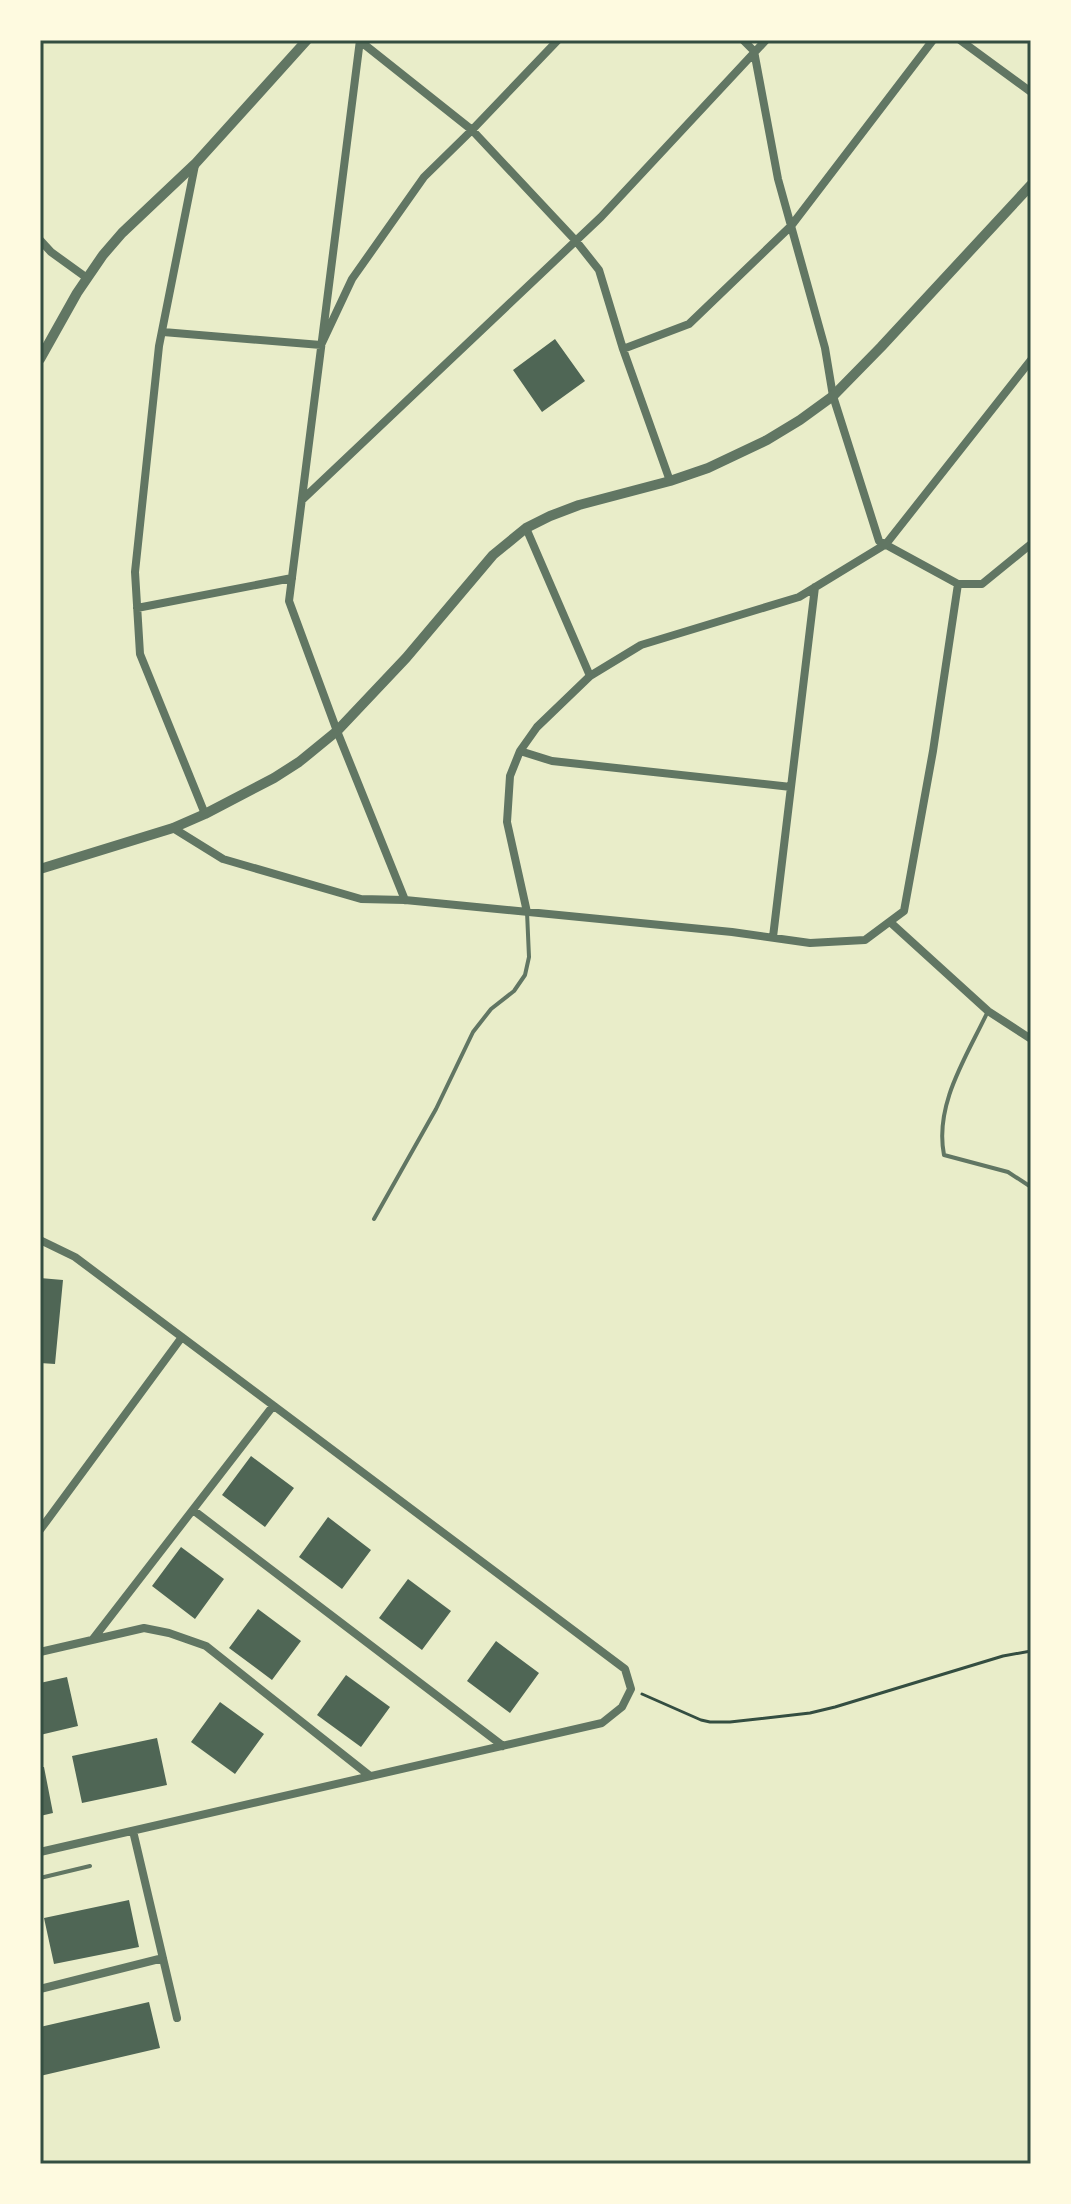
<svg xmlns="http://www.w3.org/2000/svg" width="1071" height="2204" font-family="Georgia,serif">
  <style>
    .building { fill: #4f6655 }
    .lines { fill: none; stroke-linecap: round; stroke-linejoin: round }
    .path { stroke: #344e41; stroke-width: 3 }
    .service { stroke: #617663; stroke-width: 4 }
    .minor { stroke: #617663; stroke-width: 8 }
    .tertiary { stroke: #617663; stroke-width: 10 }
    .neatline { fill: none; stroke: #344e41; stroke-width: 3 }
  </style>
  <rect width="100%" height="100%" fill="#e9edc9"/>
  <path class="building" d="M555 339 585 381 542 412 513 370Z
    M40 1278 63 1280 55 1364 40 1363Z
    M251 1456 294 1488 265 1527 222 1495Z
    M328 1517 371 1550 342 1589 299 1557Z
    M181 1547 224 1579 195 1619 152 1586Z
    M408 1579 451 1611 422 1650 379 1618Z
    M258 1609 301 1641 272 1680 229 1648Z
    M496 1641 539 1673 510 1713 467 1681Z
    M346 1675 390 1707 361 1747 317 1715Z
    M67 1677 78 1726 40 1735V1683Z
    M220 1702 264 1734 235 1774 191 1742Z
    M157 1738 167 1785 82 1803 72 1756Z
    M40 1767H44L53 1813 40 1816Z
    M129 1900 139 1947 54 1964 44 1918Z
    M149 2002 160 2048 40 2076V2027Z"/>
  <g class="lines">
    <path class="path" d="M642 1694 701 1720 710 1722H730L810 1713 835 1707 1003 1656 1031 1651"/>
    <path class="service" d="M988 1011C967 1056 934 1104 944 1155L1008 1172 1031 1187
      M374 1219 436 1109 473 1032 491 1009 514 991 525 975 529 957 527 912
      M40 1878 90 1866"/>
    <path class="minor" d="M360 40 289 601 337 731 405 900
      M743 40 754 51 778 179 825 348 833 396 879 541 958 584H982L1031 544
      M960 40 1031 92
      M360 41 472 130 576 241 599 270 623 349 670 481
      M195 165 159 346 135 572 140 654 205 814
      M40 240 51 252 87 278
      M163 332 321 345 352 279 424 177 472 130 558 40
      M623 349 689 324 791 226 933 40
      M302 500 601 217 766 40
      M526 528 590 676
      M137 608 292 578
      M520 751 552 761 791 787
      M173 828 223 859 361 899 405 900 732 932 810 943 865 940 904 911 933 751 958 584
      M527 912 507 822 510 776 520 751 537 727 590 676 641 645 799 597 886 544 1031 360
      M890 922 988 1011 1031 1039
      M773 937 815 587
      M40 1240 75 1257 625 1669 631 1689 622 1707 602 1723 40 1852
      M193 1510 503 1746
      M40 1530 182 1337
      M93 1639 273 1406
      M40 1652 144 1628 169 1633 206 1646 370 1776
      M133 1831 177 2018
      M40 1989 163 1958"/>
    <path class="tertiary" d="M40 359 77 293 103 255 122 233 195 164 307 40
      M40 869 173 828 205 814 274 778 299 762 337 731 406 658 493 555 526 528 550 516 579 505 670 481 708 468 767 440 800 420 833 396 881 347 1031 185"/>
  </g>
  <rect width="1071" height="2204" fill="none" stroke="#fefae0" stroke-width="84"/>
  <rect x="42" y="42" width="987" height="2120" class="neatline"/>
</svg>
